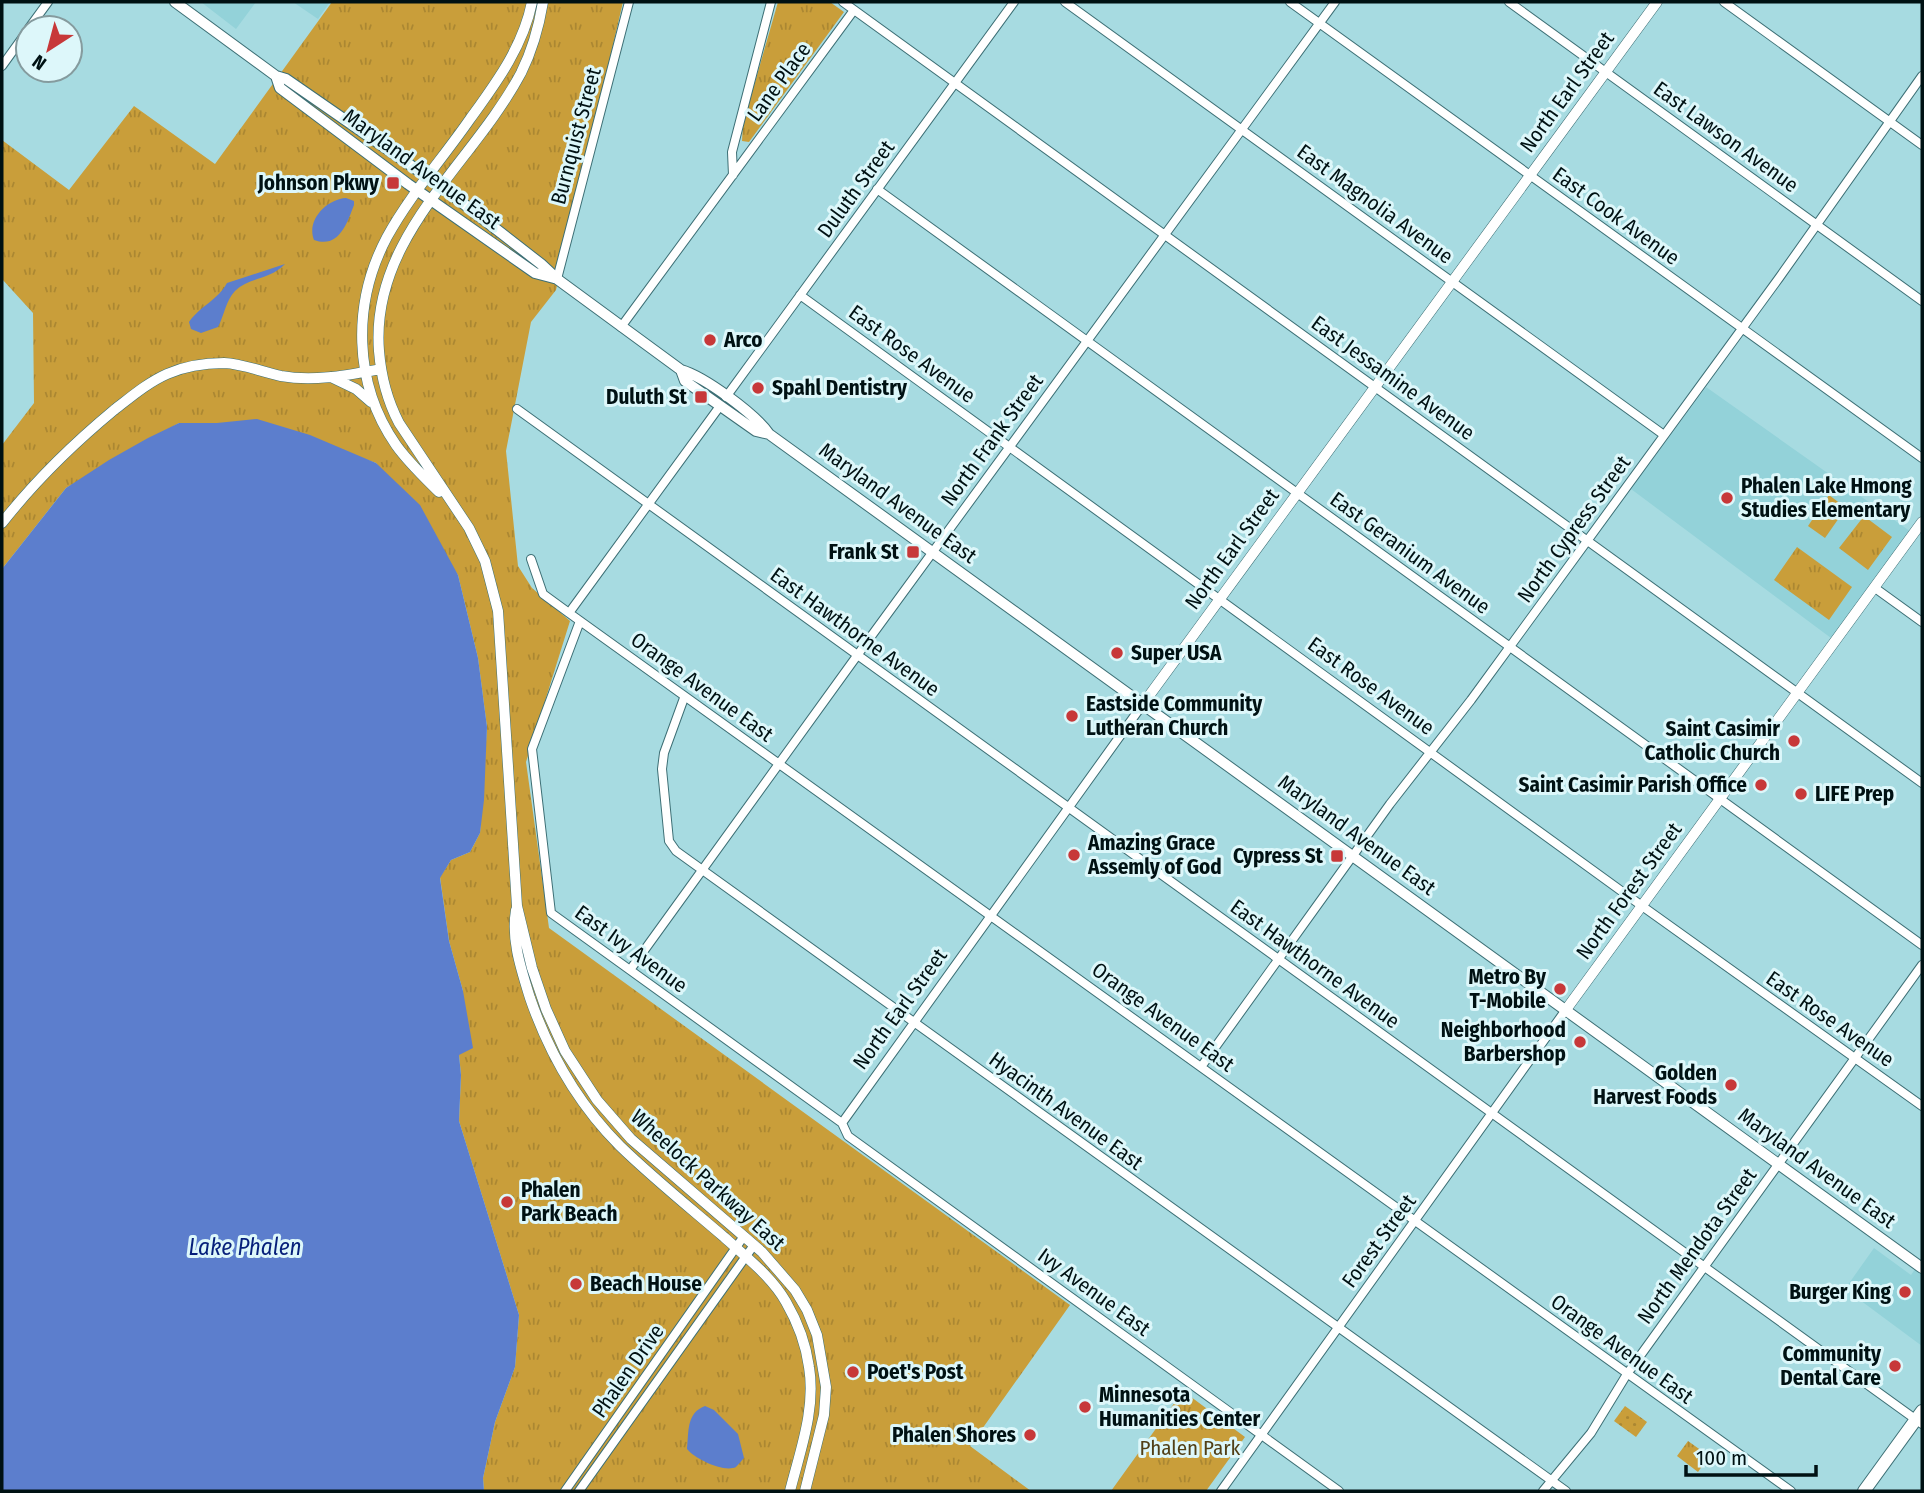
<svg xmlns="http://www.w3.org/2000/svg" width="1924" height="1493" font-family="'Fira Sans Condensed',sans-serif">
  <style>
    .built { fill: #93d2d9 }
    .grass { fill: #c99e3a }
    .park { fill: url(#park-tufts) }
    .garden { fill: url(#garden-dots) }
    .water { fill: #5c7ecd }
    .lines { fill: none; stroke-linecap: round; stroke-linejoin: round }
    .minor-casing { stroke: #3d6f75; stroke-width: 10 }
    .tertiary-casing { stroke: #3d6f75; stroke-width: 11 }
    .secondary-casing { stroke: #3d6f75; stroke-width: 12 }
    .primary-casing { stroke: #3d6f75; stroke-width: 14 }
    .minor { stroke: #fff; stroke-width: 8 }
    .tertiary { stroke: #fff; stroke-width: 10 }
    .secondary { stroke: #fff; stroke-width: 10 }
    .primary { stroke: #fff; stroke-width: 12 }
    .poi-dot { fill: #c73839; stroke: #ddf7fa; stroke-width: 2.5 }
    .labels { text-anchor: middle; stroke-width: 6; stroke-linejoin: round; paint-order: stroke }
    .street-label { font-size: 21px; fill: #001113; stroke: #ddf7fa }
    .poi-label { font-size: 21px; font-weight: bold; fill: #001113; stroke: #ddf7fa; text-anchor: end }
    .park-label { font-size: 21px; fill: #513f16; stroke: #ddf7fa }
    .water-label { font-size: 23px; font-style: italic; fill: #061f7a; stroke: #ddf7fa }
  </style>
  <defs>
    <pattern id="park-tufts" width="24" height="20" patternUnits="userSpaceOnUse" patternTransform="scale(1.75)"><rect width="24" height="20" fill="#c99e3a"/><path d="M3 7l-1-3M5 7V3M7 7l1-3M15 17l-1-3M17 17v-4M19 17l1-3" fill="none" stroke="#ab8732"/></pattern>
    <pattern id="garden-dots" width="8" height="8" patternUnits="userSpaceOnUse" patternTransform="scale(1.75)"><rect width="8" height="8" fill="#c99e3a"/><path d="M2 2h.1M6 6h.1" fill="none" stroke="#ab8732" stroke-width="1.8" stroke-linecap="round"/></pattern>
  </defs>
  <rect width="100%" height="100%" fill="#a7dbe1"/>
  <path class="built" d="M201 2H256L236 29Z
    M293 2H330L318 19Z
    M1706 387 1914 534 1835 641 1631 489Z
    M1874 1248 1911 1275 1922 1259V1346L1845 1289Z"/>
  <path class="grass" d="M1829 495 1846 508 1825 538 1808 526Z"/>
  <path class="park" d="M332 2H623L556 290 531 322 506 451 518 566 532 588 570 621 526 762 549 928 1070 1305 970 1446 1031 1491H484L483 1478 495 1422 515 1367 519 1315 459 1121 461 1075 459 1055 463 991 449 941 440 877 451 860 470 852 480 833 487 727 478 658 458 575 376 463 348 453 217 423H179L66 488 2 569V445L34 403 33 313 2 279V140L69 190 134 106 215 164Z
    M778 2H830L844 12 749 142 742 141 743 124Z
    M1864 516 1892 537 1868 570 1839 548Z
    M1797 547 1852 587 1829 620 1774 580Z
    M1183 1391 1245 1437 1206 1491H1111Z
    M1688 1441 1709 1456 1698 1472 1677 1456Z"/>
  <path class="garden" d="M1625 1406 1647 1422 1636 1437 1614 1421Z"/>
  <path class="water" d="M346 198 354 201V205C347 223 339 249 314 240 306 220 327 199 346 198Z
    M285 264C270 280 249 277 235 291 226 300 224 316 218 327L201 333 191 329 189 322C200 306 218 300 227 283Z
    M257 419 310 435 376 463 420 505 458 575 478 658 487 727 484 800 480 833 470 852 451 860 440 878 449 941 463 991 473 1048 459 1055 461 1075 459 1121 519 1315 515 1367 495 1422 483 1478 484 1491H2V569L66 488 109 460 148 438 179 423H217Z
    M705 1406 714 1410 738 1434 744 1458C744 1458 737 1466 736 1467 724 1473 695 1459 687 1449 689 1432 686 1413 705 1406Z"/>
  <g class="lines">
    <defs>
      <path id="minor" d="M843 2 1922 783
        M1065 2 1664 435
        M1290 2 1922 458
        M1509 2 1922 301
        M1724 2 1922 145
        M29 28 48 2
        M2 66 28 30
        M733 175 732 152 771 2
        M877 189 1922 945
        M557 279 629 2
        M800 295 1642 906 1922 1106
        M621 327 854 10
        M726 397 1014 2
        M517 409 1922 1424
        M531 559 543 594 569 613 1791 1491
        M1875 588 1922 622
        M569 613 720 406
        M580 621 532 749 551 913 842 1123 848 1136 1339 1491
        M684 698 664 753 662 769 669 841 676 851 1566 1491
        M630 970 864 646 1335 2
        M1201 1067 1390 804 1471 700 1779 278 1922 76
        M842 1123 1143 704
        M565 1491 744 1236
        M579 1491 754 1245
        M1221 1491 1565 1011
        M1543 1491 1591 1433 1627 1374 1922 965"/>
      <path id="tertiary" d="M543 2C539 26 532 51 521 73 472 165 370 237 379 351 381 376 387 400 399 423L469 528 485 561 498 611 517 906 532 968 546 1009 565 1051 597 1100 631 1139 762 1252 795 1290 807 1310 817 1335 826 1387 824 1415 805 1491
        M331 377 356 389 371 402
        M439 492C424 477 408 462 396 445 353 383 352 303 387 237 410 195 443 158 470 119 496 83 523 47 532 2
        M2 523C35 481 73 444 114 410 131 397 147 383 167 374 185 366 205 363 224 363 244 364 262 372 281 376 314 382 348 375 381 369
        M1143 704 1657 2
        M516 910C511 940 521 969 530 998 549 1053 578 1104 620 1146 653 1178 689 1207 724 1237 745 1256 772 1277 786 1302 797 1321 806 1345 809 1367 816 1409 800 1451 790 1491
        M1565 1011 1922 522"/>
      <path id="secondary" d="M175 2 276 76 286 79 442 187 541 264 557 279 681 370C705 377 755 414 769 434L1922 1268
        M276 76 280 88 408 184 535 273 554 278
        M681 370 685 381 756 431 769 434"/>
      <path id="primary" d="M1864 1491 1922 1411"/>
    </defs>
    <use href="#minor" class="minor-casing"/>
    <use href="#tertiary" class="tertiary-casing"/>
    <use href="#secondary" class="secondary-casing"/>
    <use href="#primary" class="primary-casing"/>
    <use href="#minor" class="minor"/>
    <use href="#tertiary" class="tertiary"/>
    <use href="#secondary" class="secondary"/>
    <use href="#primary" class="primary"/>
  </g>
  <g class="poi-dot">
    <rect x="386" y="176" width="14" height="14" rx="3.5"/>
    <circle cx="710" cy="340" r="7"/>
    <circle cx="758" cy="388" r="7"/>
    <rect x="694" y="390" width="14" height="14" rx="3.5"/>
    <circle cx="1727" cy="498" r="7"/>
    <rect x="906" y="545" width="14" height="14" rx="3.5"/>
    <circle cx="1117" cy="653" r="7"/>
    <circle cx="1072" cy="716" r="7"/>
    <circle cx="1794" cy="741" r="7"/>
    <circle cx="1761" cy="785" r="7"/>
    <circle cx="1801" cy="794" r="7"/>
    <circle cx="1074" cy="855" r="7"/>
    <rect x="1330" y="849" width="14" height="14" rx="3.5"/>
    <circle cx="1560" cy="989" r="7"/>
    <circle cx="1580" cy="1042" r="7"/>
    <circle cx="1731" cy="1085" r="7"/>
    <circle cx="507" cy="1202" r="7"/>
    <circle cx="576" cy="1284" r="7"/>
    <circle cx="1905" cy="1292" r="7"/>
    <circle cx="1895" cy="1366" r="7"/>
    <circle cx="853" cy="1372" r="7"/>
    <circle cx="1085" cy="1407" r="7"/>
    <circle cx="1030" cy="1435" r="7"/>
  </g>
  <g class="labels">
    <g class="street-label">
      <text transform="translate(779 82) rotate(-54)" y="7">Lane Place</text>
      <text transform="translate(1567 92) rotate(-54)" y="7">North Earl Street</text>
      <text transform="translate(576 136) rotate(-75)" y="7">Burnquist Street</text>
      <text transform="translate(1726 137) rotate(36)" y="7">East Lawson Avenue</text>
      <text transform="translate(422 169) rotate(36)" y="7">Maryland Avenue East</text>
      <text transform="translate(856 189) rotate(-54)" y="7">Duluth Street</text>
      <text transform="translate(1375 204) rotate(36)" y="7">East Magnolia Avenue</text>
      <text transform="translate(1616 216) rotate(36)" y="7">East Cook Avenue</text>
      <text transform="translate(912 354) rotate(36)" y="7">East Rose Avenue</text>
      <text transform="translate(1393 378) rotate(36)" y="7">East Jessamine Avenue</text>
      <text transform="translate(992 440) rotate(-54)" y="7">North Frank Street</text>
      <text transform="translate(898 503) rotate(36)" y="7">Maryland Avenue East</text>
      <text transform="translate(1574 529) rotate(-54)" y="7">North Cypress Street</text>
      <text transform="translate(1232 549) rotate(-54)" y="7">North Earl Street</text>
      <text transform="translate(1410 553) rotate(36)" y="7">East Geranium Avenue</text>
      <text transform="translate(855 632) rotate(36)" y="7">East Hawthorne Avenue</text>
      <text transform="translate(1371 686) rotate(36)" y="7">East Rose Avenue</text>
      <text transform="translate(702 687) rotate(36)" y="7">Orange Avenue East</text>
      <text transform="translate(1357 835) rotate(36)" y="7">Maryland Avenue East</text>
      <text transform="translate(1629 891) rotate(-54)" y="7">North Forest Street</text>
      <text transform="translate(631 949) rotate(36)" y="7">East Ivy Avenue</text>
      <text transform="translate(1315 964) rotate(36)" y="7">East Hawthorne Avenue</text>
      <text transform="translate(900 1009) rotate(-54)" y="7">North Earl Street</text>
      <text transform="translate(1163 1017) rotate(36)" y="7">Orange Avenue East</text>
      <text transform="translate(1830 1019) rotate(35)" y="7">East Rose Avenue</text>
      <text transform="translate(1066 1111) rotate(36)" y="7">Hyacinth Avenue East</text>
      <text transform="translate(1817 1168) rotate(36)" y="7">Maryland Avenue East</text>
      <text transform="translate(708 1180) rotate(42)" y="7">Wheelock Parkway East</text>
      <text transform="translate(1379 1241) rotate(-54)" y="7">Forest Street</text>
      <text transform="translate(1697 1246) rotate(-54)" y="7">North Mendota Street</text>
      <text transform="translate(1094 1292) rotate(36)" y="7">Ivy Avenue East</text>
      <text transform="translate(1622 1349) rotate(36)" y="7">Orange Avenue East</text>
      <text transform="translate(628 1371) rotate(-55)" y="7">Phalen Drive</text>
    </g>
    <g class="poi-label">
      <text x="379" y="190">Johnson Pkwy</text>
      <text x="724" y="347" text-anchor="start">Arco</text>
      <text x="772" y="395" text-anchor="start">Spahl Dentistry</text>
      <text x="687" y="404">Duluth St</text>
      <text x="1741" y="493" text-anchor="start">Phalen Lake Hmong<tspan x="1741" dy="24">Studies Elementary</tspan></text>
      <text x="899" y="559">Frank St</text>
      <text x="1131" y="660" text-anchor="start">Super USA</text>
      <text x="1086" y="711" text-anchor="start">Eastside Community<tspan x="1086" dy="24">Lutheran Church</tspan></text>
      <text x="1780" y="736">Saint Casimir<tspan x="1780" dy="24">Catholic Church</tspan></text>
      <text x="1747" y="792">Saint Casimir Parish Office</text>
      <text x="1815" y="801" text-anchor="start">LIFE Prep</text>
      <text x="1088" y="850" text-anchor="start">Amazing Grace<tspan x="1088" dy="24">Assemly of God</tspan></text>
      <text x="1323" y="863">Cypress St</text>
      <text x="1546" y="984">Metro By<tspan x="1546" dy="24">T-Mobile</tspan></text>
      <text x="1566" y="1037">Neighborhood<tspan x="1566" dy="24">Barbershop</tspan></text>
      <text x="1717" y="1080">Golden<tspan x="1717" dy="24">Harvest Foods</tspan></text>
      <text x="521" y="1197" text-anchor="start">Phalen<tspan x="521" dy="24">Park Beach</tspan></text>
      <text x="590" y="1291" text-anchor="start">Beach House</text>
      <text x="1891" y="1299">Burger King</text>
      <text x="1881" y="1361">Community<tspan x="1881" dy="24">Dental Care</tspan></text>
      <text x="867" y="1379" text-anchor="start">Poet's Post</text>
      <text x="1099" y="1402" text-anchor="start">Minnesota<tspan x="1099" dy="24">Humanities Center</tspan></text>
      <text x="1016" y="1442">Phalen Shores</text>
    </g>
    <g class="park-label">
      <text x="1190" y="1455">Phalen Park</text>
    </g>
    <g class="water-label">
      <text x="245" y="1255">Lake Phalen</text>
    </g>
  </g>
  <rect width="1924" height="1493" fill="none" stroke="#001113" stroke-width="7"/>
  <g transform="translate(49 49) rotate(216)"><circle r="33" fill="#ddf7fa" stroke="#859b9e" stroke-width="2"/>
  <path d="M0-5L12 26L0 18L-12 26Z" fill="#c73839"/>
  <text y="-10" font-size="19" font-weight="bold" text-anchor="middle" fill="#001113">N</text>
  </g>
  <path d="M1686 1465v10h130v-10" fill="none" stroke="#001113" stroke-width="3.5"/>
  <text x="1696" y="1465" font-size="21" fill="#001113" stroke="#ddf7fa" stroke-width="5" paint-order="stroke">100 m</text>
</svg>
